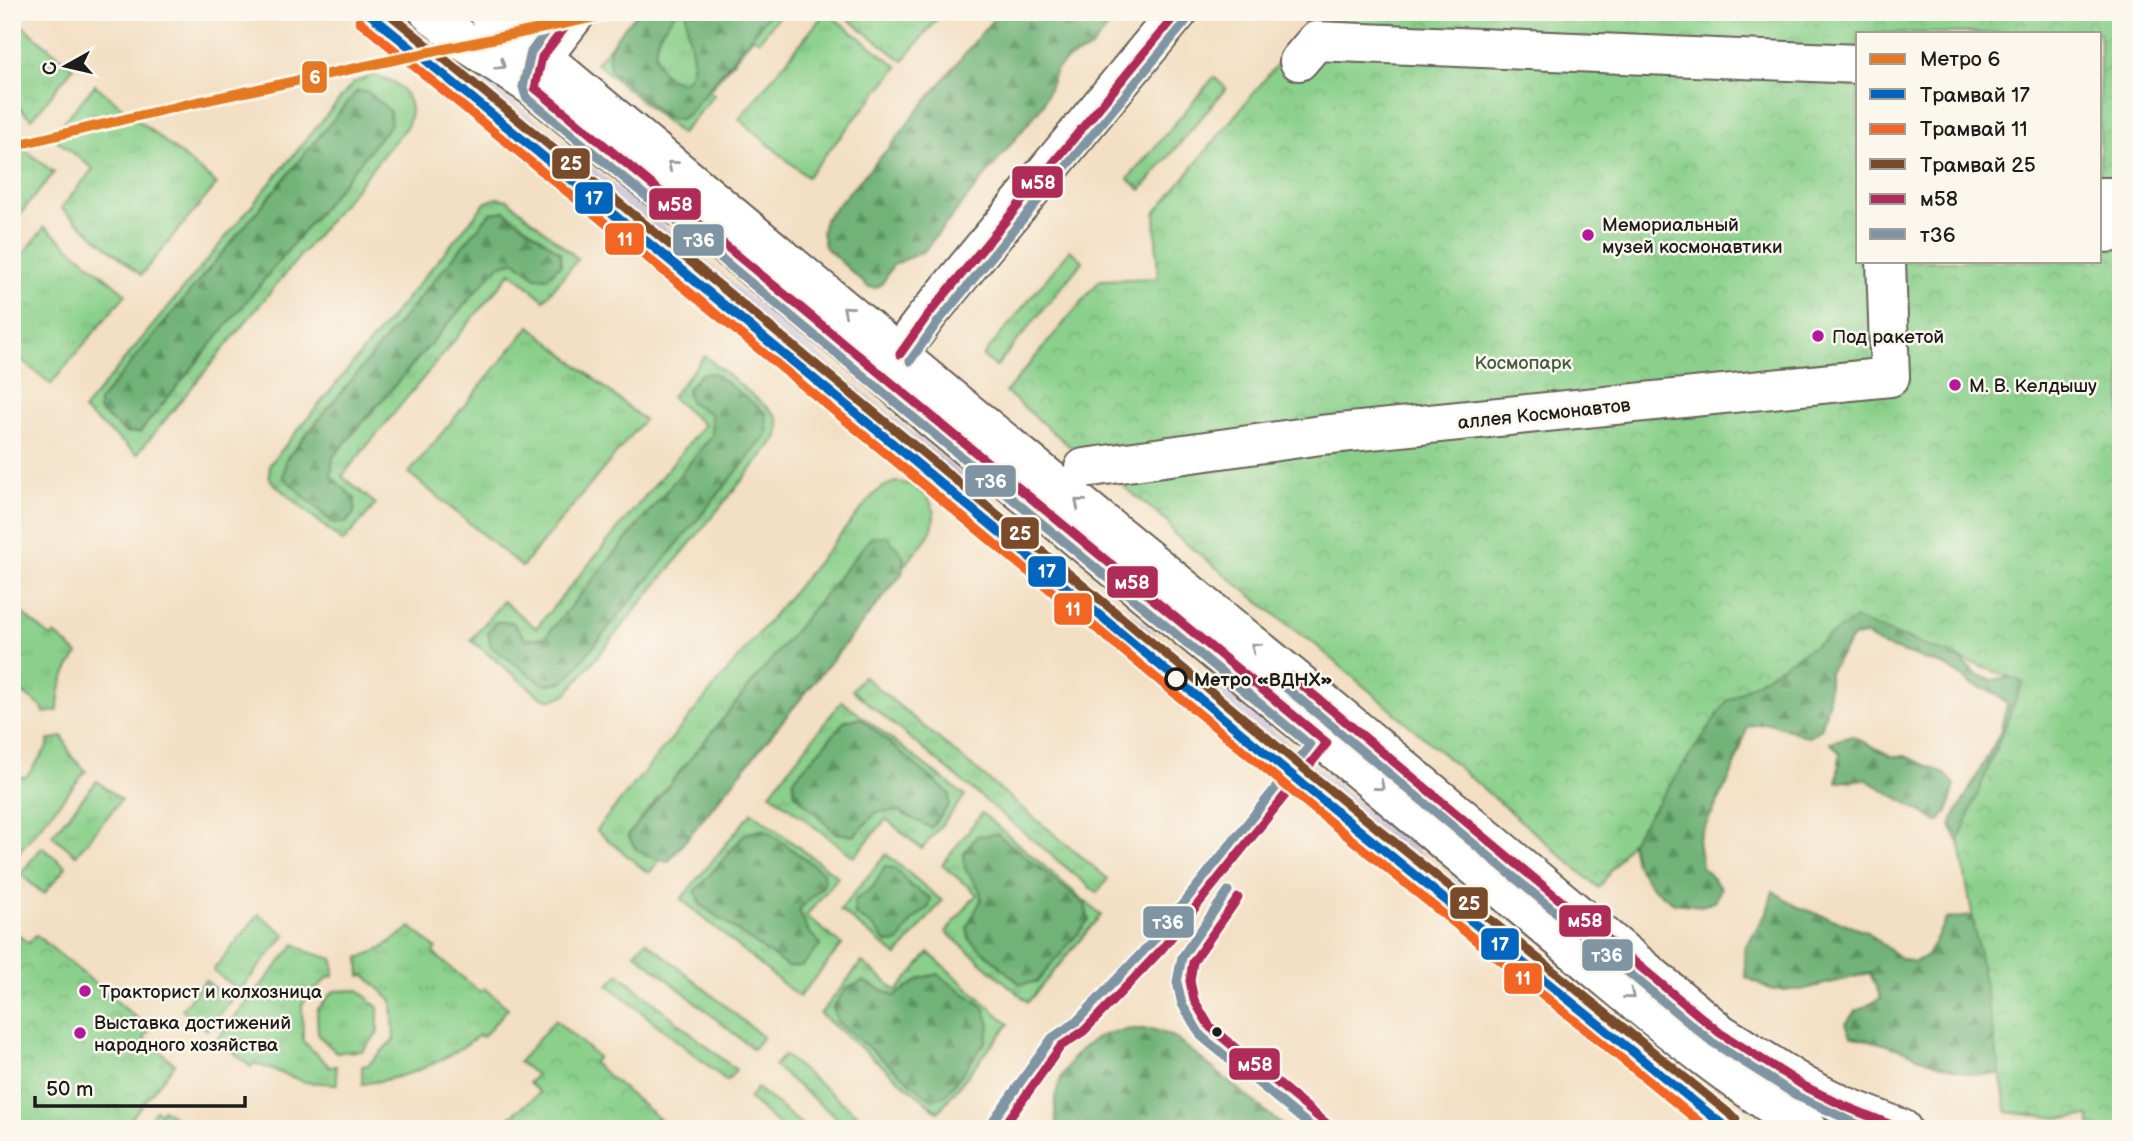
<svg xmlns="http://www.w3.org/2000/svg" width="2133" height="1141" font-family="'Balsamiq Sans',sans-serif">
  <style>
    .railway { fill: #c8bfd8 }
    .grass { fill: url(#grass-tufts); stroke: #537654; stroke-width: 2 }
    .forest { fill: url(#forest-firs); stroke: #46674a; stroke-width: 2 }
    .park { fill: url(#park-crowns); stroke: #537654; stroke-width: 2; fill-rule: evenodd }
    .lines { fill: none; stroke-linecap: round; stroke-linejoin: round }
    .minor-casing { stroke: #676056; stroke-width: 42 }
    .minor { stroke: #fff; stroke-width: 38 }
    .bus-1-casing { stroke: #fbf7ec; stroke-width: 14 }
    .bus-2-casing { stroke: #fbf7ec; stroke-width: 14 }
    .bus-1 { stroke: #af2b58; stroke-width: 9 }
    .bus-2 { stroke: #8095a4; stroke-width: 9 }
    .tram-1-casing { stroke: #fbf7ec; stroke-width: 14 }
    .tram-2-casing { stroke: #fbf7ec; stroke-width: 14 }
    .tram-3-casing { stroke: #fbf7ec; stroke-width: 14 }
    .tram-1 { stroke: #0065bd; stroke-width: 9 }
    .tram-2 { stroke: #f26522; stroke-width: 9 }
    .tram-3 { stroke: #7a4b2a; stroke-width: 9 }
    .metro-1-casing { stroke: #fbf7ec; stroke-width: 16 }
    .metro-1 { stroke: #e57923; stroke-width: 10 }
    .oneway { stroke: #999 }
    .poi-dot { fill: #b5179e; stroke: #fbf7ec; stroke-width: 2.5 }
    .stop-dot { fill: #fbf7ec; stroke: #1c1c1c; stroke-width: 3.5 }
    .bus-dot { fill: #1c1c1c; stroke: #fbf7ec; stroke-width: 2.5 }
    .labels { text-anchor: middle; stroke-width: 5; stroke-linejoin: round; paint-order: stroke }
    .poi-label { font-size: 19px; fill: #1c1c1c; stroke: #fbf7ec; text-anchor: start }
    .park-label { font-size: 19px; fill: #425b43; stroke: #fbf7ec }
    .street-label { font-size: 19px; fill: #1c1c1c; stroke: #fbf7ec }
    .stop-label { font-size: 19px; font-weight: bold; fill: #1c1c1c; stroke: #fbf7ec; text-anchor: start }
    .line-badge { stroke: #fbf7ec; stroke-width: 2.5 }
    .badge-label { font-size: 19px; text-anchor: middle; font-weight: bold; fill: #fff }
  </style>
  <defs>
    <pattern id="grass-tufts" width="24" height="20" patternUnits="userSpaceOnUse" patternTransform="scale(1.75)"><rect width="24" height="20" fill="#8ad08b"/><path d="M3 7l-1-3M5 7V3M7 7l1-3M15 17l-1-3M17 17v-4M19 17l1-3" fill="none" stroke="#76b277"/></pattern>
    <pattern id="forest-firs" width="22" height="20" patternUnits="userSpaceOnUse" patternTransform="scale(1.75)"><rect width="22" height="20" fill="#6fb277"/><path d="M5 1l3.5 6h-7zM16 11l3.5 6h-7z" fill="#5a9061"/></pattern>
    <pattern id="park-crowns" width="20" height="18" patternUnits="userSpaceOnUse" patternTransform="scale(1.75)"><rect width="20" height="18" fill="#8ad08b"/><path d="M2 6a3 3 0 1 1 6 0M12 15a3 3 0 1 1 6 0" fill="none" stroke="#76b277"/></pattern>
  </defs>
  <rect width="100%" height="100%" fill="#fbf7ec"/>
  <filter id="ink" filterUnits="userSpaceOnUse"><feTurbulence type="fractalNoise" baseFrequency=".0143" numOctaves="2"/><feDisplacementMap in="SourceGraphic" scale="14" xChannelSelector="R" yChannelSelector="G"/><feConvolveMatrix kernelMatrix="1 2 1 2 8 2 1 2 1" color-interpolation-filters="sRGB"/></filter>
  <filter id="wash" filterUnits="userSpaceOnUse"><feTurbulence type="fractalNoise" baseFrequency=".00686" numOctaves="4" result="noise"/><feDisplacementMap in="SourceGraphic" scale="28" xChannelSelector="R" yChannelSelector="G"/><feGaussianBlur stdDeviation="1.57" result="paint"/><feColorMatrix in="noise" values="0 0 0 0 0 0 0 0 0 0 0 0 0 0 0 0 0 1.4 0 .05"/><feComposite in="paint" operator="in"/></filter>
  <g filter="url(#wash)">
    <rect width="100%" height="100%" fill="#f3dfc3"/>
    <path class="railway" d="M357 12H405L1337 784 1758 1129H1715L1578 1022 1363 841 1273 770Z"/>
    <path class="grass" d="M639 12H782L759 41 753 37 709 91 714 95 681 134 596 63Z
      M826 12 898 67 807 177 739 119Z
      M839 12H943L903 61Z
      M12 17 73 68 32 119 12 102Z
      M371 76C398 78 419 98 407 126L137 454 83 410 353 83Z
      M1214 77 1226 88 1141 190 1128 179Z
      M95 85 217 184 141 275 61 208 93 169 52 136Z
      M12 139 54 173 12 224Z
      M497 198 508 200 578 259 544 300 511 272 342 476 376 504 343 542 273 483 269 476 270 464 486 202Z
      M45 227 126 294 51 384 12 352V265L14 266Z
      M1070 250 1083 261 996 367 983 356Z
      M530 326 644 420 522 567 409 473Z
      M705 356 775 414C780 422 781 429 777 438L568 692C557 701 549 701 538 695L471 640 503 601 536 628 704 425 671 397Z
      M895 482C926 483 945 511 927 538L650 872H647L596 830 874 494 883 487Z
      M12 605 51 637 55 634 78 654C64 672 58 687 58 711L44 713 42 707 12 685Z
      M863 676 1108 879 1097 893 852 690Z
      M842 701 965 796 922 849 886 819 854 857 770 793Z
      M63 737 71 756 86 771 12 860V779L27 776 48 746V740Z
      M97 781 121 800 76 855 52 835Z
      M752 812 838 877 806 916 842 945 799 997 681 899Z
      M982 813 1101 915 1028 1002 946 932 977 894 942 865Z
      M42 847 66 867 44 894 20 874Z
      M886 854 942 901 897 956 840 910Z
      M259 914 286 935 239 991 213 970Z
      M411 927 436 949 433 953 480 992 484 988 508 1008 483 1037 479 1035C444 1063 407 1078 362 1084V1066L368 1065 394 1039 392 1001 365 975 360 976 359 958 381 949Z
      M646 941 763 1037 753 1049 635 953Z
      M295 944 309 952 333 959 334 976 328 977 302 1004 303 1041 330 1067 336 1066 337 1084 305 1082 254 1063 251 1067 217 1039Z
      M929 953 1009 1024 938 1112 820 1014 862 962 897 991Z
      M619 974 736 1070 727 1081 608 985Z
      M205 980 231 1001 207 1030 182 1009Z
      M359 990 378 1008V1033L362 1051 336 1052 318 1035 317 1010 334 991Z
      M784 1055 875 1129H850L774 1066Z
      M757 1088 807 1129H784L749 1099Z"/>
    <path class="forest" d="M638 12H677C671 19 663 27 659 35 650 56 660 81 684 82 704 62 683 37 687 12H771L689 113C682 120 676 121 666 118L611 71C601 47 624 29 638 12Z
      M999 12H1121L1091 48 1067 60 1056 70 1043 105 924 251 893 265 882 284 876 288 868 287 825 247 822 232 825 219 894 142 911 119Z
      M357 91 368 92 389 110 391 124 140 432 126 433 99 411V401Z
      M505 211 560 252 561 264 547 278 536 277 515 261 498 266 333 457 331 476 355 499 354 513 346 523H333L283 477 286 459 490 213Z
      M714 373 766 413 767 435 564 682 545 685 491 647 488 632 496 622H512L526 639 545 637 712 436 711 414 690 402 687 389 701 374Z
      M872 536 888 537 904 557 902 574 668 862C649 858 635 854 628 835Z
      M1852 613 1947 646 1978 676 1992 680 2023 676 2037 638 1976 876 1950 825 2000 733 2007 704 1997 694 1971 684 1948 667 1878 644 1867 635 1853 637 1829 672V700L1821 729 1809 737 1769 723 1748 726 1730 778 1698 840 1702 867 1721 888 1716 900 1702 906 1674 903 1652 887 1635 863 1629 835 1680 715Z
      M860 718 950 794 949 805 931 828 898 811 877 812 854 836 836 833 795 794 793 780 845 721Z
      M1852 736 1891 756H1905L1945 774 1955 784 1948 811 1939 822 1865 779 1837 782 1840 753 1830 742Z
      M764 829 823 872 824 885 799 910 808 931 821 944 802 966 788 967 701 905 695 892 745 834Z
      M997 834 1085 904 1089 920 1037 982 1020 984 969 939 967 927 981 900 980 890 965 869 964 853 977 836Z
      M885 866 896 869 911 886 931 898 929 907 912 921 899 942 887 943 873 926 855 915 854 901 873 887Z
      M1773 891 1798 907 1866 931 1900 958 1914 962 1927 956 1946 919 2034 909 2010 1072C1967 1083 1932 1060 1893 1047 1880 1042 1865 1040 1851 1036L1846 1023 1855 1012 1881 998 1870 973 1801 990H1772L1746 977 1744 949 1767 912Z
      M937 974 984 1007 990 1024 986 1041 945 1096 932 1100 837 1022 833 1007 846 989 863 981 895 996 921 978Z
      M1132 1029H1152L1174 1037 1287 1129H1058C1048 1093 1064 1059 1095 1039 1106 1032 1120 1031 1132 1029Z"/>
    <path class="park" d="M1320 12H2121V1127L2091 1129 2089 1116 2060 1118 2007 1112 1959 840 2023 682 1855 619 1727 701 1599 888 1310 640 1302 636 1174 534 1167 521 1123 486 1116 444 1074 450 1006 392 1100 280 1158 278 1155 213ZM1858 33H2100V261H1858Z
      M12 930 29 943 36 935 150 1029 144 1038 175 1064 127 1123 133 1129H12Z
      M555 1020 598 1057 593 1063 671 1129H506V1120L540 1093 529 1083 536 1075 519 1062Z
      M163 1109 187 1126V1129H141L156 1110 160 1113Z"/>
  </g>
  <g filter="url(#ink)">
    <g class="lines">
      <defs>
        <path id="minor" d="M429 12 465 42 535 88 883 374 932 418C1105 560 1277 701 1448 844 1565 941 1679 1047 1808 1129
          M488 12 949 397 1346 721 1720 1033 1804 1086 1842 1105 1902 1129
          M1299 61 1316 41 1858 64
          M536 82 542 57 577 12
          M2100 197H2121
          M2100 233 2121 232
          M884 373 927 316 1178 12
          M1084 468 1321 435 1890 377 1886 261"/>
      </defs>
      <use href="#minor" class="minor-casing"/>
      <use href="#minor" class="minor"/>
      <defs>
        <path id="bus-1" d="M577 12 542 57 535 88 1327 743 1162 949 1084 1031 1061 1046 1002 1129
          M900 354 927 316 1178 12
          M1292 677 1720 1033 1804 1086 1842 1105 1901 1129
          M1238 898 1193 962 1190 981 1194 1000 1210 1027 1333 1129"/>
        <path id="bus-2" d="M561 12 531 52 523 87 526 97 1310 745 1153 941 1076 1022 1052 1038 992 1122
          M910 361 937 323 1187 20
          M1284 686 1712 1042 1799 1097 1868 1129
          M1228 891 1182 957 1177 982 1182 1004 1201 1036 1314 1129"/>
      </defs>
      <use href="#bus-1" class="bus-1-casing"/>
      <use href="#bus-2" class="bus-2-casing"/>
      <use href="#bus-1" class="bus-1"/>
      <use href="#bus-2" class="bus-2"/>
      <defs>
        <path id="tram-1" d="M367 12 891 442 1311 791 1728 1129"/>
        <path id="tram-2" d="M359 21 883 451 1303 800 1708 1129"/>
        <path id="tram-3" d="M387 12 899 433 1319 781 1736 1119"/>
      </defs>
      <use href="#tram-1" class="tram-1-casing"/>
      <use href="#tram-2" class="tram-2-casing"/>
      <use href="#tram-3" class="tram-3-casing"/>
      <use href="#tram-1" class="tram-1"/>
      <use href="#tram-2" class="tram-2"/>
      <use href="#tram-3" class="tram-3"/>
      <defs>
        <path id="metro-1" d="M12 146 184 105 618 12"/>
      </defs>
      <use href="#metro-1" class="metro-1-casing"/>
      <use href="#metro-1" class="metro-1"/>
    </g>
    <defs><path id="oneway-chevron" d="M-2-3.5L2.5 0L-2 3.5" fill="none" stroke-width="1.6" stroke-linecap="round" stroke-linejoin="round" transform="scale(1.75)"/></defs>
    <g class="oneway">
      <use href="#oneway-chevron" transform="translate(501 65) rotate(34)"/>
      <use href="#oneway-chevron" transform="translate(672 165) rotate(-140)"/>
      <use href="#oneway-chevron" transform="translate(847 310) rotate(-140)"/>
      <use href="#oneway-chevron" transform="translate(1079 503) rotate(-141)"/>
      <use href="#oneway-chevron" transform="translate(1255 647) rotate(-141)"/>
      <use href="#oneway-chevron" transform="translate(1380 786) rotate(41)"/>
      <use href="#oneway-chevron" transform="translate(1630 995) rotate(40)"/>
    </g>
  </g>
  <g class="poi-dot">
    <circle cx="1588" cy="235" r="7"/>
    <circle cx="1818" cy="336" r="7"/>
    <circle cx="1955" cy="385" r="7"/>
    <circle cx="85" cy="991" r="7"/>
    <circle cx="80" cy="1033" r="7"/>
  </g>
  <circle class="stop-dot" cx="1176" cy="679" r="10"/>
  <circle class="bus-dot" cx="1217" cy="1032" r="6"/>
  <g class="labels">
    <g class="poi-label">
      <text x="1602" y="231">Мемориальный<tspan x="1602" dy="22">музей космонавтики</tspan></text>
      <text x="1832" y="343">Под ракетой</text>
      <text x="1969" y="392">М. В. Келдышу</text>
      <text x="99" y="998">Тракторист и колхозница</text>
      <text x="94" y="1029">Выставка достижений<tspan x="94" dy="22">народного хозяйства</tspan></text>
    </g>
    <g class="park-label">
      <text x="1523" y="369">Космопарк</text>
    </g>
    <g class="street-label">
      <text transform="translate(1544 413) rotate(-6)" y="7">аллея Космонавтов</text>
    </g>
    <g class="stop-label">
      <text x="1194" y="686">Метро «ВДНХ»</text>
    </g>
  </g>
  <g class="line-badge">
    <rect x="301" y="60" width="27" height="34" rx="7" fill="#e57923"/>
    <rect x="551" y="147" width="40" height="33" rx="7" fill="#7a4b2a"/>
    <rect x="1011" y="165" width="53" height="34" rx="7" fill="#af2b58"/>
    <rect x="574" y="181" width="40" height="34" rx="7" fill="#0065bd"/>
    <rect x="648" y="187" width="54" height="34" rx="7" fill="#af2b58"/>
    <rect x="604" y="222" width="41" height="34" rx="7" fill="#f26522"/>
    <rect x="672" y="223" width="53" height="34" rx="7" fill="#8095a4"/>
    <rect x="964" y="464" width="53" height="34" rx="7" fill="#8095a4"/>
    <rect x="1000" y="516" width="40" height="34" rx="7" fill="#7a4b2a"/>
    <rect x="1027" y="555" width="40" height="33" rx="7" fill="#0065bd"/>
    <rect x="1106" y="565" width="53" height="34" rx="7" fill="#af2b58"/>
    <rect x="1053" y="592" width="40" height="34" rx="7" fill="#f26522"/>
    <rect x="1449" y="886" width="40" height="34" rx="7" fill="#7a4b2a"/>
    <rect x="1558" y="904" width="54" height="34" rx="7" fill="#af2b58"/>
    <rect x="1142" y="905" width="53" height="34" rx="7" fill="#8095a4"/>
    <rect x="1480" y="927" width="40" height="34" rx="7" fill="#0065bd"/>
    <rect x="1581" y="938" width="53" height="34" rx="7" fill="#8095a4"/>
    <rect x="1503" y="962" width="40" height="33" rx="7" fill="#f26522"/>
    <rect x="1228" y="1047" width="53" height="34" rx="7" fill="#af2b58"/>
  </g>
  <g class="badge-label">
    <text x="315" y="84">6</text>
    <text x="571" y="170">25</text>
    <text x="1038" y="189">м58</text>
    <text x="594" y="205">17</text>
    <text x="675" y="211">м58</text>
    <text x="625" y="246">11</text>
    <text x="699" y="247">т36</text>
    <text x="991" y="488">т36</text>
    <text x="1020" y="540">25</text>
    <text x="1047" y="578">17</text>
    <text x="1132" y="589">м58</text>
    <text x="1073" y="616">11</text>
    <text x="1469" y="910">25</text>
    <text x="1585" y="927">м58</text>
    <text x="1168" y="929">т36</text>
    <text x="1500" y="951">17</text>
    <text x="1607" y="962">т36</text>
    <text x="1523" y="985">11</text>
    <text x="1255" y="1071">м58</text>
  </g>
  <rect width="2133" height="1141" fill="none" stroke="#fbf7ec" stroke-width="42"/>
  <rect x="1856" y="32" width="245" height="231" fill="#fbf7ec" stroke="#a29f99" stroke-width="2"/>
  <rect x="1870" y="54" width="35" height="10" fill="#e57923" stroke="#a29f99" stroke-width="2"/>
  <text x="1920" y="66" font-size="21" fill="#1c1c1c">Метро 6</text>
  <rect x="1870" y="89" width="35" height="10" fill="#0065bd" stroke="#a29f99" stroke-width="2"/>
  <text x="1920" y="102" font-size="21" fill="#1c1c1c">Трамвай 17</text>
  <rect x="1870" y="124" width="35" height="10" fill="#f26522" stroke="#a29f99" stroke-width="2"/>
  <text x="1920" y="136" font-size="21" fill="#1c1c1c">Трамвай 11</text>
  <rect x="1870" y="159" width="35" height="10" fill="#7a4b2a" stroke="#a29f99" stroke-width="2"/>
  <text x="1920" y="172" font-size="21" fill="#1c1c1c">Трамвай 25</text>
  <rect x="1870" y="194" width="35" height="10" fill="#af2b58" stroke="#a29f99" stroke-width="2"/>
  <text x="1920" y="206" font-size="21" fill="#1c1c1c">м58</text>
  <rect x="1870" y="229" width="35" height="10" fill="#8095a4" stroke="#a29f99" stroke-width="2"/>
  <text x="1920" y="242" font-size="21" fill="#1c1c1c">т36</text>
  <g transform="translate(66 66) rotate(262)" stroke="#fbf7ec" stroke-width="5" paint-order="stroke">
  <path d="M0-5L12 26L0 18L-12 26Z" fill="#1c1c1c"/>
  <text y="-10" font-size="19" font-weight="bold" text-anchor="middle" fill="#1c1c1c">С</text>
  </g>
  <path d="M35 1096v10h210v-10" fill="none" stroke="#1c1c1c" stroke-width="3.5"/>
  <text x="46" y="1096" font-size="21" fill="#1c1c1c" stroke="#fbf7ec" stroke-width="5" paint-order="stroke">50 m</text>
</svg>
